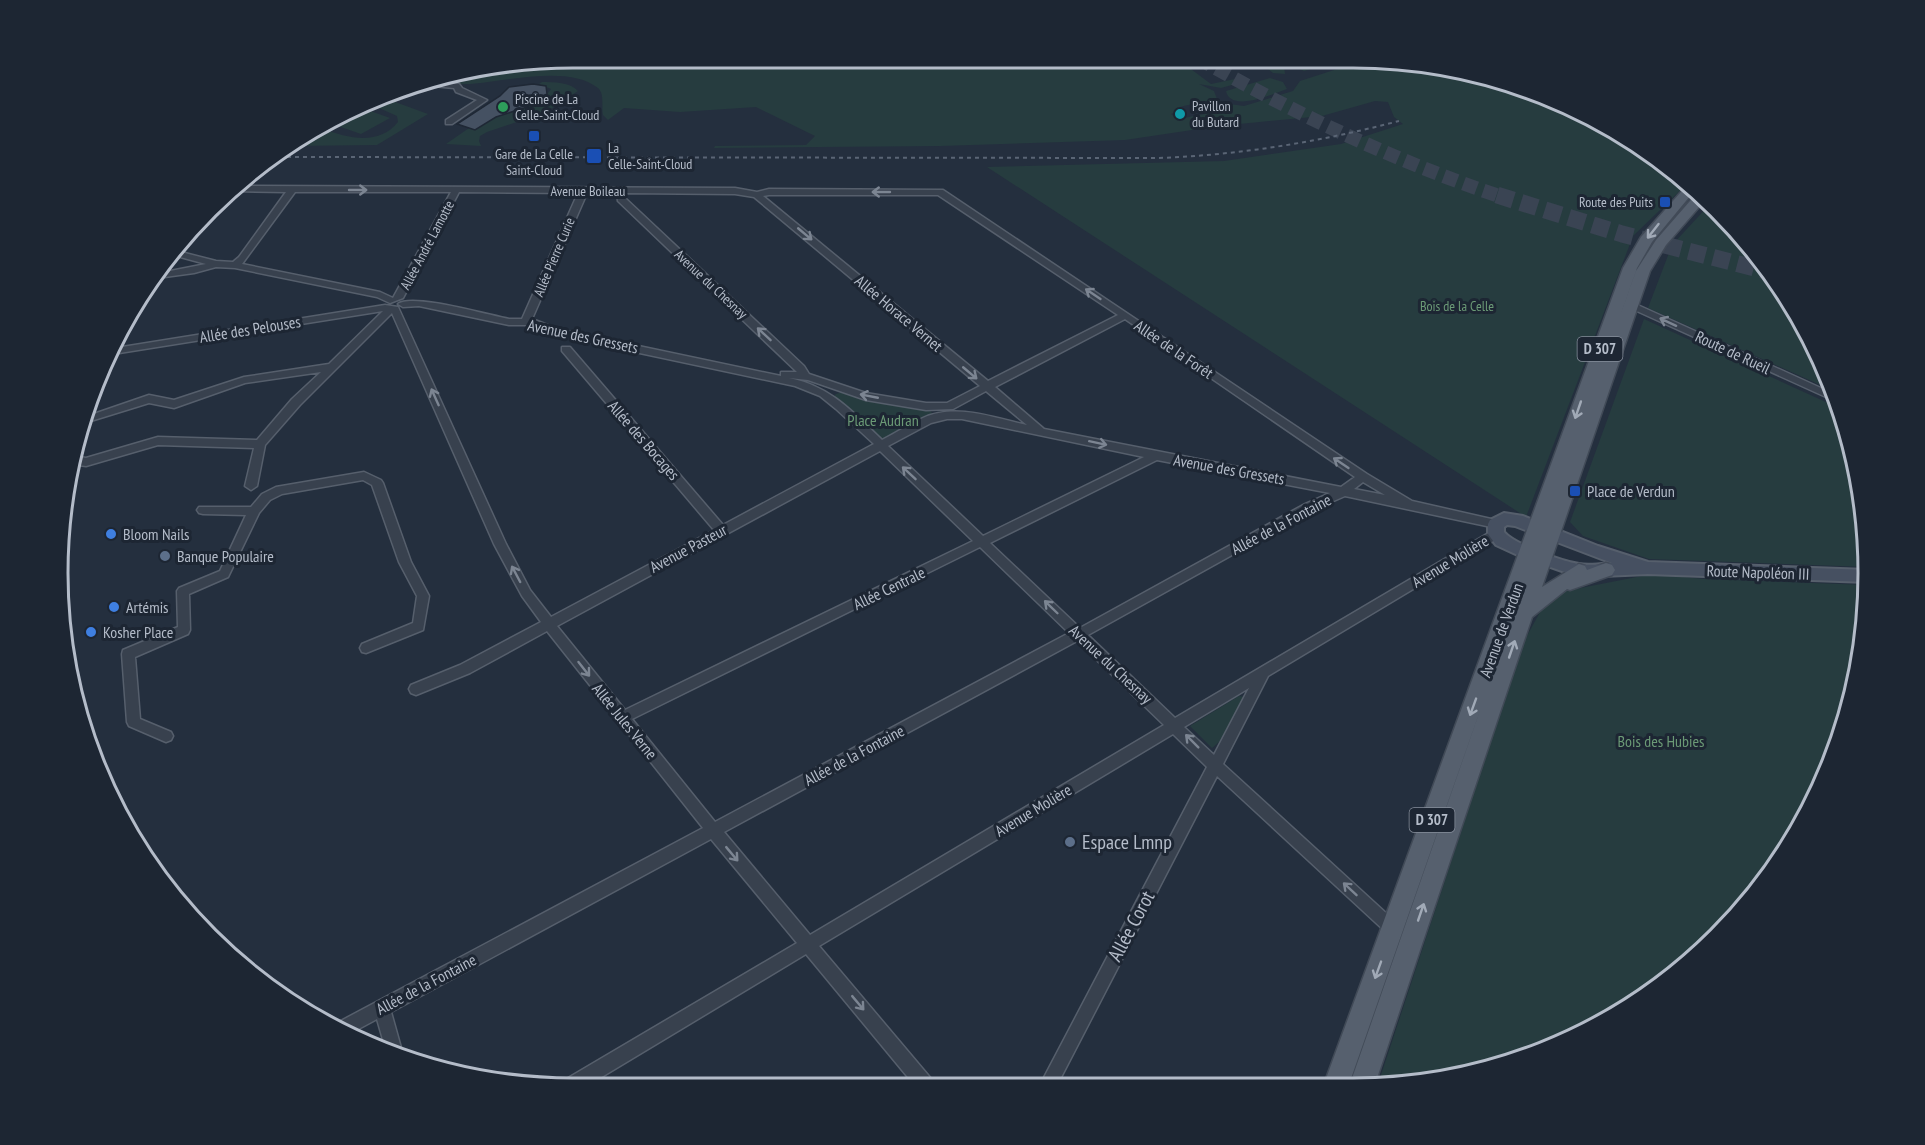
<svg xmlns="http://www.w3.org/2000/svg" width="1925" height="1145" font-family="'PT Sans Narrow',sans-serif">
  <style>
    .green { fill: #263c3f }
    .building { fill: #455162; stroke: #1f2835; stroke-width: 1.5 }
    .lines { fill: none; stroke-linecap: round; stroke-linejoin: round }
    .motorway-tunnel-far1 { stroke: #3a4453; stroke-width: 14; stroke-dasharray: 14 7; stroke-linecap: butt }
    .motorway-tunnel { stroke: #3a4453; stroke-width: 17; stroke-dasharray: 17 8; stroke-linecap: butt }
    .minor-casing { stroke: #565f6c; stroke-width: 3 }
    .tertiary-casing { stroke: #565f6c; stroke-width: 3 }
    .secondary-casing { stroke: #565f6c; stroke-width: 4 }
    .primary-casing { stroke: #414a57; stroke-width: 3 }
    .minor { fill: #38414e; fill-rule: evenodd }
    .tertiary { fill: #38414e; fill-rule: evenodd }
    .secondary { fill: #465061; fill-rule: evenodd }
    .primary { fill: #56606e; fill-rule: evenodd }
    .rail { stroke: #5a6575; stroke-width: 2; stroke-dasharray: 4 4; stroke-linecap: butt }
    .oneway { stroke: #7c8592 }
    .oneway2 { stroke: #a1aab7 }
    .leisure-dot { fill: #2e9e5b; stroke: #1d2633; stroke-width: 2 }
    .culture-dot { fill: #0f9aa8; stroke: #1d2633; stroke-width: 2 }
    .transit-dot { fill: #1a4fb4; stroke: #1d2633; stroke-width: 2 }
    .shop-dot { fill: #3f7fe0; stroke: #1d2633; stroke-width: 2 }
    .service-dot { fill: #5c6f8a; stroke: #1d2633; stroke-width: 2 }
    .labels { text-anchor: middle; stroke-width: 6; stroke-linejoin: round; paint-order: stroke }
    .far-poi-label { font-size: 14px; fill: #b4bcc9; stroke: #1d2633; text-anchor: start }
    .far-street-label { font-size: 14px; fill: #b4bcc9; stroke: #1d2633 }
    .far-park-label { font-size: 14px; fill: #6b9a76; stroke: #1d2633 }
    .shield { fill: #1d2633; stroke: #878f9c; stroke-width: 1.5 }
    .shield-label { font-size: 15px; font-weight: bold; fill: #b4bcc9 }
    .street-label { font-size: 16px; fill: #b4bcc9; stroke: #1d2633 }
    .park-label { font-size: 16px; fill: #6b9a76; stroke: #1d2633 }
    .poi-label { font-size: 16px; fill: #b4bcc9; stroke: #1d2633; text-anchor: start }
    .near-poi-label { font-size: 20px; fill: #b4bcc9; stroke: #1d2633; text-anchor: start }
    .near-street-label { font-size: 20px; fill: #b4bcc9; stroke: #1d2633 }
    .rim { fill: none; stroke: #b4bcc9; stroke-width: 3 }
  </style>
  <rect width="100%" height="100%" fill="#242f3e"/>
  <path class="green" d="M573 57 1176 58 1211 84 1235 79 1239 83 1221 88 1199 84 1214 91 1217 99C1204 104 1193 103 1180 107L1181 109 1171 114 1178 119 1205 114 1207 108 1222 103 1244 106 1293 91 1300 81 1362 61 1465 77 1517 90 1647 151 1687 184 1633 236 1526 517 987 167 1224 161 1341 144 1403 124 1394 117 1388 102 1375 101 1322 116 1219 126 1125 140 940 146 714 148 715 146 806 145 815 136 756 107 680 112 624 108 608 120 603 115C601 107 605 94 598 88 569 64 504 82 469 84 452 85 435 84 418 83Z
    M1269 58H1346L1304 71 1292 65 1284 66 1285 74 1273 73 1268 69 1277 66Z
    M1270 78 1283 82 1287 89C1272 94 1231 113 1226 91Z
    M542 82C554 82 570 82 578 91L546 112 487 132 480 136 479 141 481 146 446 144 469 128 475 130C482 126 488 120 495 117 516 109 541 105 551 89L539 84Z
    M387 99 428 114 377 145 291 146 323 129C348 138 379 146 398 122L397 116 370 104Z
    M362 108 390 118 361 134 332 124Z
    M1711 203 1781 286 1829 375 1834 391 1648 308 1672 245Z
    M1644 319 1839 408 1858 472 1867 567 1649 559 1583 536 1570 522Z
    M845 391 927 407 932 413 928 420 880 446 831 399 836 394Z
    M1652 574 1704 579 1867 585 1858 673 1829 769 1781 859 1717 937 1611 1019 1518 1061 1377 1087 1523 643 1550 594Z
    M1239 696 1246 697 1219 742 1212 748 1190 726Z"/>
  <path class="building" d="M533 84 546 86 547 94 527 107 496 117 475 130 457 124 500 96 509 87Z"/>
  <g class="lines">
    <path class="motorway-tunnel-far1" d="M1198 58C1295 114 1395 161 1502 197"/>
    <path class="motorway-tunnel" d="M1497 195 1622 234 1770 272"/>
    <defs>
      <path id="minor" d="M424 81 459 84 462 88 487 100 452 124H446V120L477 100 456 92 454 88 412 84Z
        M1497 81 1498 80 1505 82 1501 84Z
        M237 186 735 188 757 192 769 189 943 190 1367 474 1412 501 1500 521 1502 524 1496 528 1345 496 1313 510 1088 635 1175 718 1492 531H1500L1502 534 1500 537 1268 676 1223 764 1398 924 1401 929 1398 934 1393 937 1388 934 1217 776 1056 1087H1039L1207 767 1173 734 819 946 933 1081 935 1087H916L806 954 585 1087H561L563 1081 797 943 711 839 391 1012 403 1055 402 1058 386 1050 377 1019 351 1033 336 1026 337 1023 703 828 547 631 470 673 416 695 411 693 409 689 411 685 460 665 541 622 522 596 494 544 392 313 300 405 265 445 257 486 251 490 245 486 254 448 158 445 86 466 71 464 72 456 86 458 158 437 257 440 292 399 321 372 245 383 174 408 149 403 81 424 85 417 149 395 174 400 244 377 329 364 383 311 113 354 116 348 385 305 398 307 506 544 530 590 551 617 714 530 562 351V347H570L723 525 874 444 836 409 820 396 795 386 555 335 531 325H509L419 306 403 307 398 304C412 293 488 315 509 319H522L578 193 459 192 403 298 390 303 377 297 235 268 216 267 194 273 150 279 155 274 206 264 173 255 177 251 216 261 233 262 239 257 286 192 233 191ZM295 192H451L393 298 380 292 242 264ZM587 193H617L618 201 797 372H781V376L558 329 532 319ZM625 193 735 194 754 197 980 386 947 403H926L866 393 809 374 804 366 625 198ZM769 195H938L1118 315 988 381 763 196ZM1125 319 1355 477 1341 487 1044 429 995 387ZM789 378 808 380 866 400 926 410 953 409 986 391 1027 425C994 418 956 403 923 418 909 424 896 433 882 440 853 412 830 386 789 378ZM947 419H962L1144 457 983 536 888 446 931 423ZM880 451 973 541 625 710 557 626ZM1157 460 1330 493 1305 504 1080 628 990 543ZM1363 482 1385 495 1354 489ZM980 547 1069 633 715 822 632 719ZM1077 641 1164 725 810 935 724 832ZM1249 688 1214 755 1184 727Z
        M1631 302 1834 394 1837 402 1628 307V303Z
        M364 472 381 480 383 483 411 562 429 596 423 630 366 653 362 652 360 648 362 644 413 623 417 596 399 562 372 485 363 480 282 494 270 500 259 513 228 577 189 594 190 630 188 634 135 657 140 719 171 732 173 736 171 740 166 742 129 726 127 722 122 654 123 650 178 627 177 591 179 588 220 571 246 515 203 514 199 513 197 510 199 507H251L262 494 276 487Z"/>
      <path id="tertiary" d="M1363 58H1387L1437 68 1433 70 1368 61Z
        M1479 77 1522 87 1629 139H1621L1516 91 1480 79Z"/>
      <path id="secondary" d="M1504 513 1523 516 1598 546 1648 562 1868 570 1867 582 1648 574 1579 577 1522 557 1496 545 1488 534V524L1490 520ZM1507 525 1515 526 1612 563C1602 564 1589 566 1579 564 1562 561 1515 545 1504 532V527Z"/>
      <path id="primary" d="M1688 184 1695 190 1652 242 1637 268 1613 336 1636 271 1656 240 1697 193 1706 199 1666 245 1650 271 1542 587 1579 564 1585 566 1587 570 1606 563 1612 565 1615 570 1612 575 1570 590 1567 589 1532 617 1374 1087H1349L1483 702 1348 1087H1323L1623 268 1641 237Z"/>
    </defs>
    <use href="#minor" class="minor-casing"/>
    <use href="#tertiary" class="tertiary-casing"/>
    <use href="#secondary" class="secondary-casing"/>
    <use href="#primary" class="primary-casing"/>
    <use href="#minor" class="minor"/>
    <use href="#tertiary" class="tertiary"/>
    <use href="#secondary" class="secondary"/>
    <use href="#primary" class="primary"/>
    <path class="rail" d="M271 157 1158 158C1240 155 1319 142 1399 121"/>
  </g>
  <defs><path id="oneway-shaft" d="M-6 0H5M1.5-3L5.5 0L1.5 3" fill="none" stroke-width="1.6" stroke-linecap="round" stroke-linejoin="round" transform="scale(1.5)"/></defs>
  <g class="oneway">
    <use href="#oneway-shaft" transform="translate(358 190)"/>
    <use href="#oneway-shaft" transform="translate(881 192) rotate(-180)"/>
    <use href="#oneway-shaft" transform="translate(805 234) rotate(40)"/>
    <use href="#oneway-shaft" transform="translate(1093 294) rotate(-146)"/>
    <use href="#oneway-shaft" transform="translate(1668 322) rotate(-155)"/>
    <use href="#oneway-shaft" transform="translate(764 334) rotate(-137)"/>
    <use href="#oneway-shaft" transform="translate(970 373) rotate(40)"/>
    <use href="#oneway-shaft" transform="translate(869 396) rotate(-169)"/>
    <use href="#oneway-shaft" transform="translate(435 397) rotate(-114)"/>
    <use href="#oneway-shaft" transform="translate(1098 443) rotate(12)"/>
    <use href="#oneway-shaft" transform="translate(1341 463) rotate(-146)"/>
    <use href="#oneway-shaft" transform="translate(909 473) rotate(-137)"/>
    <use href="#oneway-shaft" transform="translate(516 574) rotate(-118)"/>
    <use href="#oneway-shaft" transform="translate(1051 607) rotate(-136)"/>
    <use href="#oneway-shaft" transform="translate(584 669) rotate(52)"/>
    <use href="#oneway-shaft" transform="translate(1192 741) rotate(-135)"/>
    <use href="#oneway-shaft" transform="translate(732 854) rotate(50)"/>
    <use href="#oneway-shaft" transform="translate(1350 889) rotate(-137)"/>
    <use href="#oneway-shaft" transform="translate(858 1003) rotate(50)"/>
  </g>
  <g class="oneway2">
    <use href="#oneway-shaft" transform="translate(1653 231) rotate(128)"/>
    <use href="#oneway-shaft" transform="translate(1578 410) rotate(109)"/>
    <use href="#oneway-shaft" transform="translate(1512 649) rotate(-71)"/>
    <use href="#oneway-shaft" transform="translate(1473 707) rotate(110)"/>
    <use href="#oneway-shaft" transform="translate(1421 912) rotate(-71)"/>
    <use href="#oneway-shaft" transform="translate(1378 970) rotate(110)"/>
  </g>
  <circle class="leisure-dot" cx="503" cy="107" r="6"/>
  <circle class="culture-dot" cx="1180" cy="114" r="6"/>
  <g class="transit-dot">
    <rect x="528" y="130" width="12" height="12" rx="3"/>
    <rect x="586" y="148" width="16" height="16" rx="3"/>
    <rect x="1659" y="196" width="12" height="12" rx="3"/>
    <rect x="1569" y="485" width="12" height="12" rx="3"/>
  </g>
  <g class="shop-dot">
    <circle cx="111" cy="534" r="6"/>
    <circle cx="114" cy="607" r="6"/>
    <circle cx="91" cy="632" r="6"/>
  </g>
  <g class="service-dot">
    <circle cx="165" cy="556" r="6"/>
    <circle cx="1070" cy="842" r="6"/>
  </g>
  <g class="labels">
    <g class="far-poi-label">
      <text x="515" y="104">Piscine de La<tspan x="515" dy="16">Celle-Saint-Cloud</tspan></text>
      <text x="1192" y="111">Pavillon<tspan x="1192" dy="16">du Butard</tspan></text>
      <text x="608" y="153">La<tspan x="608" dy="16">Celle-Saint-Cloud</tspan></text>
      <text x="534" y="159" text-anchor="middle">Gare de La Celle<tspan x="534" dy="16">Saint-Cloud</tspan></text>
      <text x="1653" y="207" text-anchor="end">Route des Puits</text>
    </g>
    <g class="far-street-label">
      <text x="588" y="196">Avenue Boileau</text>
      <text transform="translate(427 245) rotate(-62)" y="5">Allée André Lamotte</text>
      <text transform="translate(554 257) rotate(-67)" y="5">Allée Pierre Curie</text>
      <text transform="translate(711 284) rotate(43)" y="5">Avenue du Chesnay</text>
    </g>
    <g class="far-park-label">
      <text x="1457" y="311">Bois de la Celle</text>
    </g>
    <g class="shield">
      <rect x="1577.5" y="337" width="45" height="24" rx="4.5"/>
      <rect x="1409.5" y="808" width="45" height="24" rx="4.5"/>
    </g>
    <g class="shield-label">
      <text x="1600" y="354">D 307</text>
      <text x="1432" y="825">D 307</text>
    </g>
    <g class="street-label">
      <text transform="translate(899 313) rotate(40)" y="6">Allée Horace Vernet</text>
      <text transform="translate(250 329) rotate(-9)" y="6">Allée des Pelouses</text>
      <text transform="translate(583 336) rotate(12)" y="6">Avenue des Gressets</text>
      <text transform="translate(1174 349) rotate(34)" y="6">Allée de la Forêt</text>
      <text transform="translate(1733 352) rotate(25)" y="6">Route de Rueil</text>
      <text transform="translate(644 440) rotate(49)" y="6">Allée des Bocages</text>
      <text transform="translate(1229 469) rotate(10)" y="6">Avenue des Gressets</text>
      <text transform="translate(1281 524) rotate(-28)" y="6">Allée de la Fontaine</text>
      <text transform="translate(688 548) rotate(-28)" y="6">Avenue Pasteur</text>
      <text transform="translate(1450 561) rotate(-31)" y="6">Avenue Molière</text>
      <text transform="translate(1758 572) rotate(2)" y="6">Route Napoléon III</text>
      <text transform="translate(889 588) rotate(-26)" y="6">Allée Centrale</text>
      <text transform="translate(1501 630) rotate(-70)" y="6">Avenue de Verdun</text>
      <text transform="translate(1111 664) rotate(43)" y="6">Avenue du Chesnay</text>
      <text transform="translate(625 721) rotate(51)" y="6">Allée Jules Verne</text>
      <text transform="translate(854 755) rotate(-28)" y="6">Allée de la Fontaine</text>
      <text transform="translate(1033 810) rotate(-31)" y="6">Avenue Molière</text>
      <text transform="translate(426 984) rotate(-28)" y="6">Allée de la Fontaine</text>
    </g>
    <g class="park-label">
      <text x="883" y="426">Place Audran</text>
      <text x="1661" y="747">Bois des Hubies</text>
    </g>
    <g class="poi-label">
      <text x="1587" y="497">Place de Verdun</text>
      <text x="123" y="540">Bloom Nails</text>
      <text x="177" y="562">Banque Populaire</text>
      <text x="126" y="613">Artémis</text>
      <text x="103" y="638">Kosher Place</text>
    </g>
    <g class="near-poi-label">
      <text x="1082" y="849">Espace Lmnp</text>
    </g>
    <g class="near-street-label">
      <text transform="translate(1131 926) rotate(-62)" y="7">Allée Corot</text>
    </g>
  </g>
  <path d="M0 0H1925V1145H0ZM573 68H1353A505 505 0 0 1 1858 573V573A505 505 0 0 1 1353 1078H573A505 505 0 0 1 68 573V573A505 505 0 0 1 573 68Z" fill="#1d2633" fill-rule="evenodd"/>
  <path class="rim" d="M573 68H1353A505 505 0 0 1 1858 573V573A505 505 0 0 1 1353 1078H573A505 505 0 0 1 68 573V573A505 505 0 0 1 573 68Z"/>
</svg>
